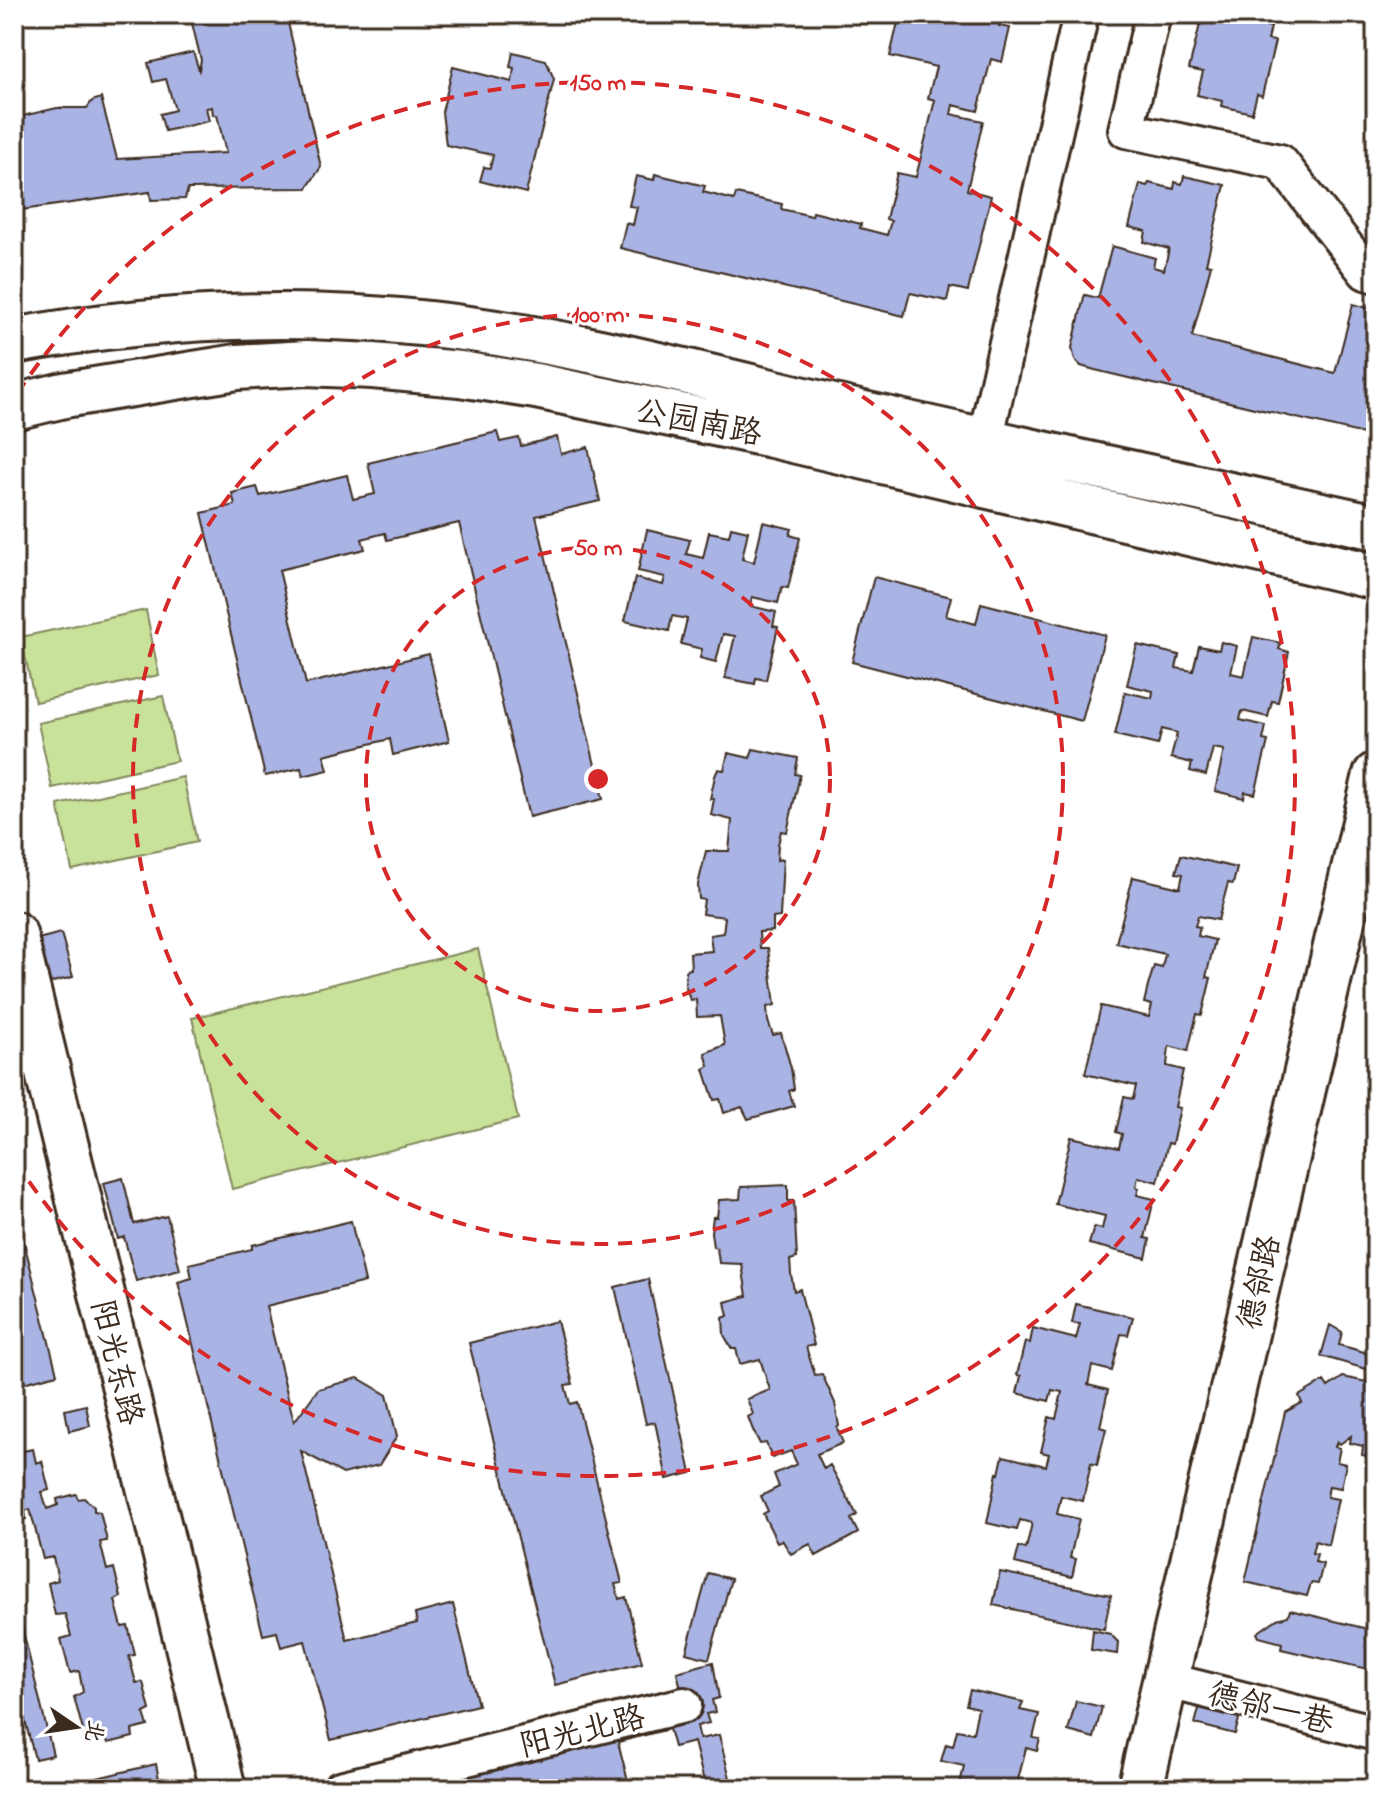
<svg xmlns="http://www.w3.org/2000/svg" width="1390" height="1803" font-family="'Indie Flower','LXGW WenKai TC',sans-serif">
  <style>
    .green { fill: #c8e299; stroke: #82865c; stroke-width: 2 }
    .building { fill: #aab4e4; stroke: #3b2a1e; stroke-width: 2 }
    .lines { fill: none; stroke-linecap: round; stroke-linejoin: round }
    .minor-casing { stroke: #3b2a1e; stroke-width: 40 }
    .tertiary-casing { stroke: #3b2a1e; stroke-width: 50 }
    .secondary-casing { stroke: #3b2a1e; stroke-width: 50 }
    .minor { stroke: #fff; stroke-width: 34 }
    .tertiary { stroke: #fff; stroke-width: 44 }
    .secondary { stroke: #fff; stroke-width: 44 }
    .ring { fill: none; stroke: #d62828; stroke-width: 4; stroke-dasharray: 14 10 }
    .labels { text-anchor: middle; stroke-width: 6; stroke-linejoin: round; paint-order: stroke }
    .street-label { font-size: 32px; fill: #3b2a1e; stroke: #fff }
    .centre { fill: #d62828; stroke: #fff; stroke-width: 4 }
    .ring-label { font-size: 24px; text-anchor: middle; font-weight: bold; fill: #d62828; stroke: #fff; stroke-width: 6; stroke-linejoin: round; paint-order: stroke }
  </style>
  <rect width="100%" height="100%" fill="#fff"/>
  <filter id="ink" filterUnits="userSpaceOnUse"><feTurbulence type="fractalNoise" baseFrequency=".0125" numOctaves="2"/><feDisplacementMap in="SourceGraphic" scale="16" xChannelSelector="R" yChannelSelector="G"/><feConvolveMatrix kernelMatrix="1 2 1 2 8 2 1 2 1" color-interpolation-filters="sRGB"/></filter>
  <g filter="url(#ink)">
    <path class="green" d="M146 610 159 675 35 702 21 637Z
      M163 696 177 761 52 788 38 723Z
      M183 777 197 842 72 870 58 805Z
      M478 949 518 1119 232 1189 192 1018Z"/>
    <path class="building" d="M213 14H286L321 167 307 188 188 189 185 199 151 200 150 192 14 211V118L57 108H87L92 101 101 98 117 159 226 153 217 115H213L212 107 206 108 209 121 165 131 160 114 175 110 166 79 153 82 148 63 193 52 199 70 201 60 191 19Z
      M900 14H1002L999 26 1010 28 1002 62 991 59 978 111 953 105 951 114 983 121 967 190 991 196 968 291 950 287 947 301 910 293 904 316 620 248 626 223 633 225 637 207 629 206 636 176 654 180 655 174 705 186 703 192 734 200 736 194 782 204 781 209 812 216 813 212 861 224 860 228 887 235 891 221 886 219 897 173 916 177 935 100 928 98 936 67 890 56Z
      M1205 14H1236L1252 18 1251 22 1271 27 1268 40 1275 41 1262 96 1257 94 1252 113 1221 106 1222 101 1197 95 1203 72 1189 69 1200 24H1203Z
      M1244 14H1274L1272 21Z
      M513 52 546 60 554 79 526 193 480 181 484 167 490 168 493 155 446 145 442 112 453 67 512 82 514 68 510 67Z
      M1184 176 1225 185 1206 264 1211 265 1192 337 1335 373 1353 304 1376 310V437L1095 370 1081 366 1075 360 1072 348 1084 297 1085 295 1098 298 1112 246 1155 258 1153 267 1164 270 1169 249 1144 242 1146 231 1129 227 1140 184 1147 186 1149 183 1174 189 1175 182 1182 184Z
      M497 432 500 442 519 438 521 446 557 437 561 454 588 447 600 501 536 516 603 799 529 817 459 523 387 540 385 533 362 539 365 549 279 570 306 684 429 654 449 741 393 755 390 739 324 755 328 770 303 776 301 768 265 776 202 513 235 505 232 493 257 487 260 496 347 475 353 499 375 494 368 463Z
      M763 522 792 529 790 535 800 538 788 588 782 587 778 603 752 597 750 606 776 612 773 626 778 627 766 680 756 678 755 684 725 678 735 636 723 634 716 662 700 658 702 649 681 644 687 619 672 616 669 631 625 621 635 578 663 585 665 577 638 571 647 530 690 540 686 554 703 558 709 532 729 536 731 527 748 531 742 559 754 562Z
      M874 577 951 597 946 616 976 624 981 603 1105 635 1082 721 852 662Z
      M1253 637 1281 643 1279 649 1289 652 1278 702 1272 701 1268 717 1242 711 1240 720 1266 726 1263 740 1268 741 1255 794 1245 792 1244 798 1215 791 1224 750 1213 748 1206 775 1190 771 1192 763 1171 758 1177 733 1162 729 1158 745 1115 735 1125 692 1152 698 1153 691 1127 685 1137 645 1179 655 1176 668 1193 671 1199 646 1219 650 1221 642 1237 646 1231 673 1244 676Z
      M753 749 798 758 795 774 800 775 787 832 781 831 778 845 777 860 783 859 780 917 773 918V931L759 932 760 948H768L775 1005 767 1007 768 1021 773 1035 781 1033 791 1068 794 1089 789 1091 794 1106 748 1119 742 1107 724 1113 720 1099 714 1100 704 1069 709 1066 705 1053 725 1045 720 1016 697 1017 696 999 690 1000 685 984 686 970 691 969 690 953 712 951 710 935 723 933 725 917 702 914 704 900 699 899 698 885 706 851H729L732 820 711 815 714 799H710L715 776 718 769 724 770 728 753 750 758Z
      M1181 855 1237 868 1233 884 1228 883 1218 920 1198 916 1195 926 1200 927 1198 936 1215 940 1206 977 1211 978 1202 1015 1197 1014 1188 1051 1169 1046 1167 1066 1183 1070 1175 1107 1180 1108 1172 1144 1168 1143 1158 1182 1138 1177 1136 1187 1139 1188 1137 1195 1154 1199 1145 1238 1150 1239 1146 1258 1089 1244 1094 1227 1102 1229 1105 1216 1055 1204 1071 1137 1119 1148 1122 1134 1116 1132 1124 1097 1133 1099 1136 1086 1085 1074 1101 1006 1149 1017 1152 1005 1144 1003 1148 986 1154 966 1162 968 1165 954 1116 943 1133 877 1180 888 1183 874 1176 873Z
      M61 933 73 977 49 983 38 939Z
      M1373 1119 1376 1120V1173L1371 1172 1375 1154 1366 1152Z
      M123 1178 134 1224 167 1216 180 1270 136 1281 124 1237 118 1239 104 1183Z
      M788 1185V1201H794L797 1258 790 1260 791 1274 794 1291 800 1289 801 1294 814 1345 806 1347 815 1375 822 1374 835 1403 839 1426 837 1428 843 1443 817 1454 824 1469 830 1465 857 1515 851 1519 858 1533 816 1556 810 1544 791 1554 782 1540 777 1542 763 1514 768 1511 761 1496 779 1487 774 1474 797 1464 791 1451 772 1458 766 1443 760 1444 753 1430 748 1417 753 1414 747 1399 770 1390 760 1359 740 1364 736 1349H732L724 1335 723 1318 728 1316 725 1302 747 1296 742 1264 719 1263 717 1248 713 1247 711 1232 713 1217H717L719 1200 740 1199 741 1187Z
      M14 1202 57 1374 16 1385H14Z
      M351 1221 365 1282 266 1306 294 1422 318 1389 358 1378 387 1395 397 1436 379 1465 343 1474 301 1451 347 1640 417 1623 415 1614 453 1604 478 1705 331 1740 305 1641 281 1647 277 1632 263 1635 178 1282 192 1278 189 1264 252 1249V1245Z
      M648 1279 691 1473 667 1479 655 1422 646 1424 615 1287Z
      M1076 1304 1133 1317 1128 1335 1121 1334 1112 1371 1092 1366 1088 1385 1108 1390 1100 1427 1106 1429 1097 1465 1091 1463 1083 1501 1061 1496 1057 1514 1079 1519 1070 1558 1076 1559 1072 1577 1015 1563 1019 1547 1026 1549 1032 1523 1020 1520 1017 1530 987 1523 997 1473 999 1474 1003 1456 1046 1466 1049 1454 1041 1452 1049 1417 1056 1419 1062 1392 1052 1390 1049 1401 1017 1393 1021 1376 1017 1375 1025 1342 1030 1343 1033 1328 1076 1339 1080 1324 1072 1323Z
      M557 1321 573 1384 565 1385 570 1404 577 1402 622 1583 615 1584 619 1599 626 1597 642 1663 555 1685 469 1343Z
      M1330 1325 1342 1332 1339 1345 1364 1352 1376 1364V1372L1321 1356Z
      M1343 1377 1376 1384V1458L1362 1455 1363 1446 1350 1443 1351 1436 1340 1444 1337 1441 1335 1447 1340 1448 1337 1462 1346 1464 1341 1488 1329 1486 1327 1497 1338 1499 1328 1545 1315 1541 1312 1553 1317 1554 1315 1562 1323 1564 1318 1584 1311 1583 1307 1596 1245 1582 1285 1412 1302 1403 1299 1396 1324 1381 1328 1387Z
      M86 1405 90 1426 69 1431 65 1410Z
      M15 1446 18 1452 33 1449 36 1463 42 1461 49 1490 42 1492 47 1509 58 1505 57 1499 76 1494 78 1499 84 1498 94 1507V1511L100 1512 107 1541 100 1542 107 1570 114 1568 121 1597 115 1600 122 1627 128 1626 135 1655 129 1656 136 1683 143 1682 150 1710 144 1713 148 1726 132 1730 133 1737 108 1743 106 1737 86 1742 74 1697 83 1692 79 1671 70 1673 61 1639 71 1636 65 1614 55 1615 48 1583 58 1580 53 1557 43 1559 30 1509 25 1511 26 1519 14 1522Z
      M1000 1572 1111 1595 1104 1629 993 1605Z
      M708 1573 731 1579 709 1659 686 1653Z
      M14 1594 53 1755 35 1759 14 1678Z
      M1290 1610 1376 1631V1671L1281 1649 1282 1643 1259 1637 1257 1633 1277 1619 1288 1616Z
      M1093 1630 1110 1634 1118 1642 1117 1654 1091 1650Z
      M713 1662 719 1698 712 1700 715 1712 706 1714 709 1723 697 1726 700 1739 719 1735 731 1782 706 1789 694 1742 674 1747 669 1729 618 1742 630 1789H443L438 1769 685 1706 677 1672Z
      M970 1690 1023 1702 1020 1710 1039 1714 1033 1738 1040 1739 1037 1751 1026 1748 1018 1780 1031 1783 1030 1789H959L964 1766 941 1761 946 1744 953 1746 957 1730 973 1733 978 1708 966 1705Z
      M1202 1697 1243 1704 1235 1734 1195 1724Z
      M1076 1701 1102 1707 1094 1738 1068 1731Z
      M156 1764 159 1779 164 1778 167 1789H99L97 1778Z"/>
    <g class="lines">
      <defs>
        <path id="minor" d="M1153 14 1126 130 1280 162 1366 272 1376 275
          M980 463 1081 14
          M1165 1680 1376 1733
          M340 1789 684 1705"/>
        <path id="tertiary" d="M14 934 223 1789
          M1140 1789 1376 775"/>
        <path id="secondary" d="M14 341C150 316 292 309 430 324 575 340 717 380 859 413 1031 452 1204 489 1376 527
          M14 407 64 395 237 367 307 363 373 366 460 374 536 386 772 435 1376 577"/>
      </defs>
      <use href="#minor" class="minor-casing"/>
      <use href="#tertiary" class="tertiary-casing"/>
      <use href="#secondary" class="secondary-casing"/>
      <use href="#minor" class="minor"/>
      <use href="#tertiary" class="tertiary"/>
      <use href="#secondary" class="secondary"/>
    </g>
  </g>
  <g class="ring">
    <circle cx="598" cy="779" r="232"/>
    <circle cx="598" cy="779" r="465"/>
    <path d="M17 394A697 697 0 1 1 17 1164"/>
  </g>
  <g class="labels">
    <g class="street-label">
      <text transform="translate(699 421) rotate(11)" y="11">公园南路</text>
      <text transform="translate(1258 1282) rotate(-77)" y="11">德邻路</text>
      <text transform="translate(118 1362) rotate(76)" y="11">阳光东路</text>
      <text transform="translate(1271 1707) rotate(14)" y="11">德邻一巷</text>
      <text transform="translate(582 1730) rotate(-14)" y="11">阳光北路</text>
    </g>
  </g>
  <circle cx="598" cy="779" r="12" class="centre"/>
  <g class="ring-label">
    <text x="598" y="90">150 m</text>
    <text x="598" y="322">100 m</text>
    <text x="598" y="555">50 m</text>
  </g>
  <rect width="1390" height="1803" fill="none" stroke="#fff" stroke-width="48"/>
  <rect x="24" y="24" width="1342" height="1755" fill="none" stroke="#3b2a1e" stroke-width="3" filter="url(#ink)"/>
  <g transform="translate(76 1727) rotate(103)" stroke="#ffffff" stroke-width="6" paint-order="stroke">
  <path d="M0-6L14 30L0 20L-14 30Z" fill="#3b2a1e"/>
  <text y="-12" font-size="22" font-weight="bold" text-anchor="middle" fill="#3b2a1e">北</text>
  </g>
</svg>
